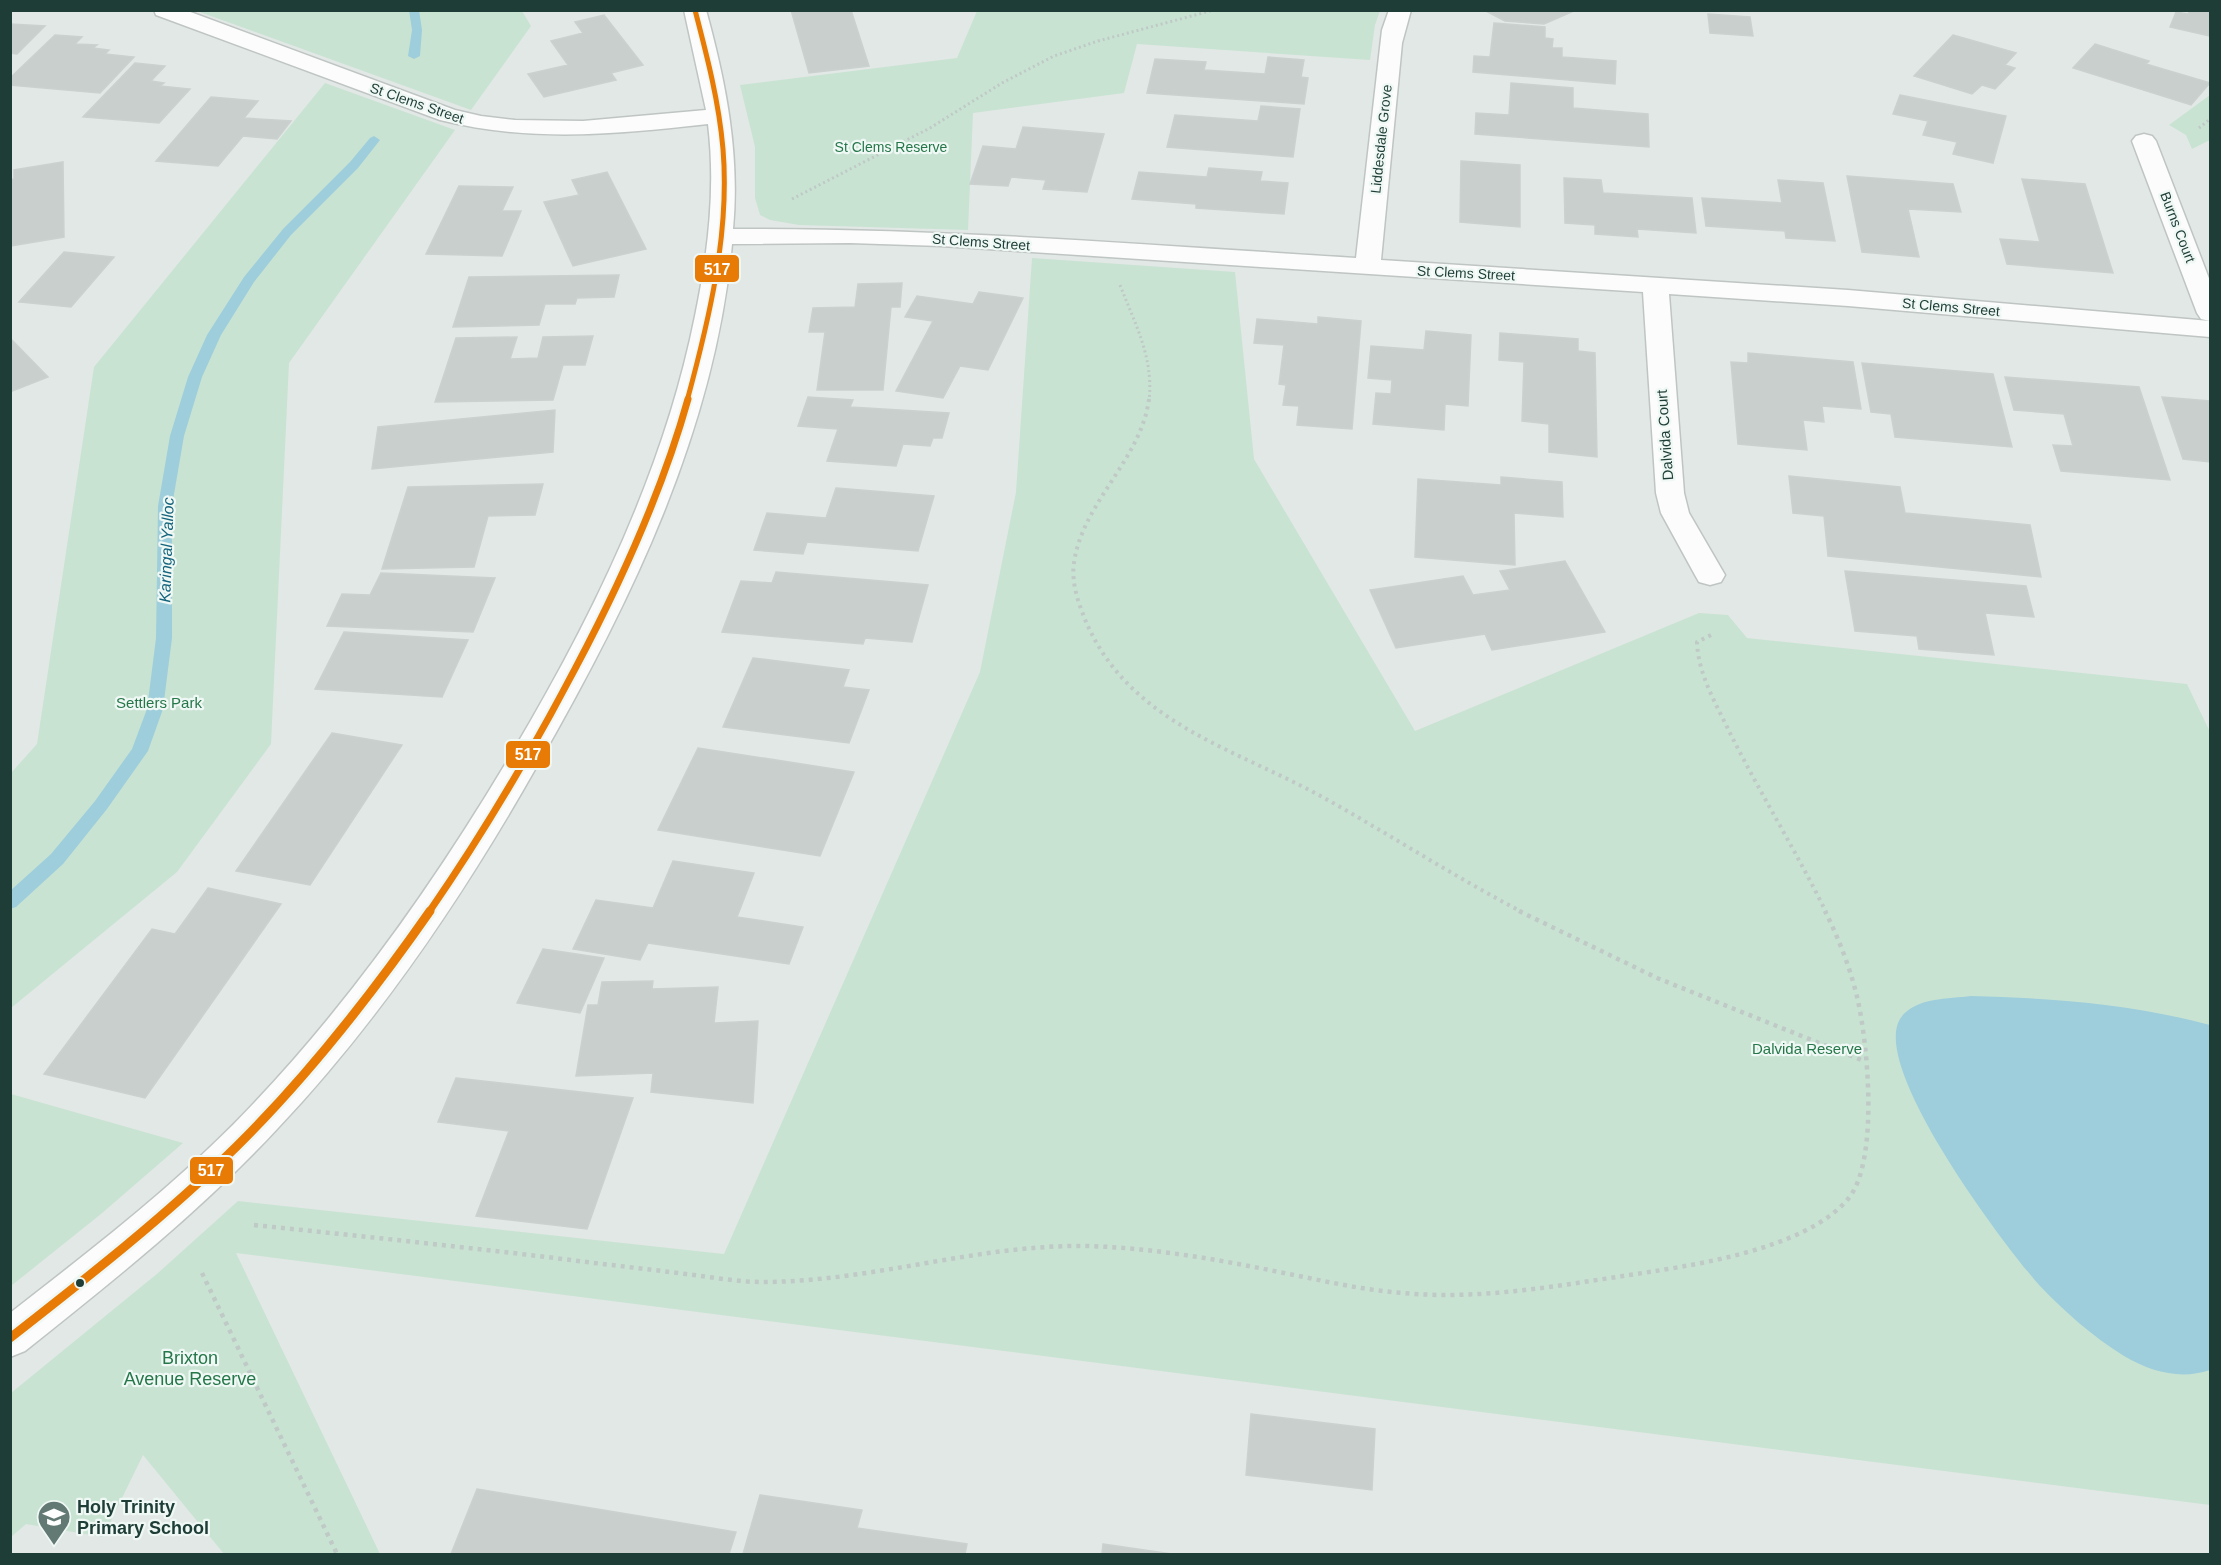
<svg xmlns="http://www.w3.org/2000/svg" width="2221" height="1565" font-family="Helvetica,sans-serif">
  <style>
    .green { fill: #c9e3d3 }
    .water { fill: #9ecedb }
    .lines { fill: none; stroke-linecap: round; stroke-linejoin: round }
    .stream { fill: #9ecedb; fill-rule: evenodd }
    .building { fill: #c9cfcd; stroke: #cbd1cf; stroke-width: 1.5 }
    .minor-casing { stroke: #bfc5c3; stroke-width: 3 }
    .path-far2 { stroke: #bfc9c6; stroke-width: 3; stroke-dasharray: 2 3; stroke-linecap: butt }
    .path-far1 { stroke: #bfc9c6; stroke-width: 4; stroke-dasharray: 3 4.5; stroke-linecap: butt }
    .path { stroke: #bfc9c6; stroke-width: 4.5; stroke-dasharray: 4 5; stroke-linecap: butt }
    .minor { fill: #fbfcfb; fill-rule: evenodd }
    .bus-1-far2-casing { stroke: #eff8f4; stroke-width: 8 }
    .bus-1-far1-casing { stroke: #eff8f4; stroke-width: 11 }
    .bus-1-casing { stroke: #eff8f4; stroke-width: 14 }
    .bus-1-far2 { stroke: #e87b05; stroke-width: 5 }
    .bus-1-far1 { stroke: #e87b05; stroke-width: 7 }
    .bus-1 { stroke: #e87b05; stroke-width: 9 }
    .bus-dot { fill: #1e3d36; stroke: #eff8f4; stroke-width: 2 }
    .labels { text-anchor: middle; stroke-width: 4.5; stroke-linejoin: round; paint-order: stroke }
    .far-street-label { font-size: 14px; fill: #1e3d36; stroke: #eff8f4 }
    .far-park-label { font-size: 14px; fill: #25774a; stroke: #eff8f4 }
    .street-label { font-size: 15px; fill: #1e3d36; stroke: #eff8f4 }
    .park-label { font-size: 15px; fill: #25774a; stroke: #eff8f4 }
    .water-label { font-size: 16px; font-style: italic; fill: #14647d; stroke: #eff8f4 }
    .near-park-label { font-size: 18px; fill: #25774a; stroke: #eff8f4 }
    .near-poi-label { font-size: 18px; font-weight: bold; fill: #1e3d36; stroke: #eff8f4; text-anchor: start }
    .line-badge { stroke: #eff8f4; stroke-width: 2 }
    .badge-label { font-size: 16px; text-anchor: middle; font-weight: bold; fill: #fff }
  </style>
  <rect width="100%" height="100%" fill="#e2e8e6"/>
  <path class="green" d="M522 11 531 26 471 110 197 11Z
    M977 11V10L1380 11 1375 25 1370 60 1137 44 1124 93 973 113 968 230 799 225 770 220 760 215 755 198V147L740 85 957 58Z
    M325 83 455 130 289 363 271 744 177 872 11 1008V773L37 744 94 367Z
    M2210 95V140L2192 149 2186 135 2169 125Z
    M1032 258 1235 272 1254 459 1415 731 1699 613 1728 615 1747 638 2187 684 2210 732V1505L236 1253 380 1554H224L143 1455 103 1537 26 1524 11 1537V1393L158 1273 238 1201 724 1254 980 672 1016 492Z
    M11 1094 183 1143 101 1214 11 1286Z"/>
  <path class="water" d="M1971 996C2053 998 2132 1004 2210 1025V1370C2181 1380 2151 1372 2124 1356 2093 1337 2065 1312 2040 1286 2006 1248 1870 1068 1900 1019 1914 997 1949 999 1971 996Z"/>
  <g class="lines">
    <path class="stream" d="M409 10H419L422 30 420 56 414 59 408 56 412 30Z
      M374 136 380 140 358 168 291 235 254 282 221 335 202 377 184 436 172 506V638L163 709 148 751 107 809 63 864 16 907 10 909V891L51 854 95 801 132 749 147 709 156 638 158 506 170 436 188 377 207 335 244 277 283 229 350 162 370 138Z"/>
  </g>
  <path class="building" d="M791 10H851L869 66 809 73Z
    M1484 10H1576L1544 24 1505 21Z
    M2190 10H2210V36L2170 27 2176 12 2188 14Z
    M1708 14 1750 17 1753 36 1710 33Z
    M604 15 643 65 611 73 616 80 544 97 528 74 568 65 551 41 583 33 575 22Z
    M1494 23 1545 27V38L1553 39 1552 48H1562V57L1616 61 1615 84 1473 72 1474 56 1490 57Z
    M10 24 45 26 17 54 10 53Z
    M55 35 82 37 75 44 97 45 93 48 109 50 105 54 134 57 100 93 10 85V78Z
    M1953 35 2016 53 2005 65 2015 68 1995 89 1982 85 1972 94 1914 76Z
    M2095 44 2149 61 2146 64 2210 83 2191 105 2073 68Z
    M1268 57 1304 60 1301 77 1308 78 1304 104 1147 93 1155 59 1206 62 1204 70 1265 74Z
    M135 63 165 66 151 81 164 83 160 86 190 89 159 123 83 117Z
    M1511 83 1573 88V108L1648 114 1649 147 1475 134 1476 113 1509 115Z
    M1900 95 2006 116 1993 163 1953 154 1957 142 1923 135 1928 121 1893 114Z
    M211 97 258 101 244 118 291 121 277 139 243 136 218 166 156 161Z
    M1261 106 1300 109 1293 157 1167 147 1175 115 1258 121Z
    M1023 127 1104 134 1087 192 1043 189 1046 180 1011 177 1008 186 970 184 983 146 1016 149Z
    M1461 161 1520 165V227L1460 222Z
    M63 162 64 237 10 246V180L14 179V170Z
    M1209 168 1262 172 1260 181 1288 183 1284 214 1196 208V204L1132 199 1139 172 1207 177Z
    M607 172 646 249 573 266 544 202 579 195 572 180Z
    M1847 176 1953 184 1961 212 1908 209 1919 257 1862 252Z
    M1564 178 1601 180 1603 193 1692 198 1696 233 1637 229 1638 237 1595 234V225L1565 223Z
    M2022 179 2085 184 2113 273 2007 264 2000 239 2040 242Z
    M1778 180 1823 183 1835 241 1786 238 1785 231 1706 226 1702 198 1782 203Z
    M459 186 513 187 502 211H521L502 256 426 254Z
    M64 252 114 257 71 307 19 302Z
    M619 275 614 297 577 298 575 304H545L539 325 453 327 469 277Z
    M902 283 900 307H891L883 390H817L825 332H809L813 308 855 307 858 284Z
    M979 292 1023 298 988 370 960 366 943 398 896 391 933 321 905 317 917 296 973 304Z
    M1318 317 1361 321 1352 429 1297 425 1299 406 1283 405 1286 385 1279 384 1284 345 1254 343 1257 319 1318 324Z
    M1426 331 1471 335 1468 406 1445 404 1444 430 1373 424 1376 393 1391 394 1392 380 1368 378 1371 346 1424 350Z
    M1500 333 1578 339V351L1595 353 1597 457 1549 452V424L1522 421 1524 362 1499 360Z
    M593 336 585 365H563L553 400 435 402 456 338 517 337 510 359 538 358 543 337Z
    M10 338 48 377 10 392Z
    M1748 353 1853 362 1861 409 1822 406 1824 422 1803 420 1807 450 1738 444 1731 362 1748 363Z
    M1862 363 1993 374 2012 447 1895 437 1891 414 1871 412Z
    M2005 377 2139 387 2170 480 2061 471 2053 445 2073 446 2064 414 2014 410Z
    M808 397 853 400 850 407 949 413 942 438H933L930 446 903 444 896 466 827 461 838 429 798 426Z
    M2162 397 2210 401V462L2183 459Z
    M555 410 553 452 372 469 378 427Z
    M1789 476 1900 487 1905 513 2030 525 2041 577 1828 556 1824 516 1793 513Z
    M1501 477 1562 482 1563 517 1514 513 1515 565 1415 557 1418 479 1501 485Z
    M543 484 535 515 488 516 474 567 382 569 408 487Z
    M836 488 934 496 918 551 807 542 803 554 754 550 767 513 826 518Z
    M1565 561 1605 632 1492 650 1485 634 1396 648 1370 590 1463 576 1473 595 1510 590 1500 571Z
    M1845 571 2026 586 2034 617 1985 613 1994 655 1919 649 1917 636 1855 631Z
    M776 572 928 585 912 642 865 638 863 644 722 632 741 581 772 583Z
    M381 573 495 578 473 632 327 626 342 594 370 595Z
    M344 632 468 640 442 697 315 689Z
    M753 658 849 670 843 687 869 690 849 743 723 727Z
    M332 733 402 745 310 885 236 871Z
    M698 748 854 772 820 856 658 830Z
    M673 861 754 873 737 917 803 927 789 964 648 943 640 960 573 949 596 900 653 908Z
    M208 888 281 904 145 1098 44 1074 152 929 175 934Z
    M543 949 604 958 580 1013 517 1003Z
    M653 981 652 989 718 987 714 1023 758 1021 753 1103 651 1092 653 1073 576 1076 588 1005H598L602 982Z
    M456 1078 633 1098 587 1229 476 1216 509 1131 438 1122Z
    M1251 1414 1375 1429 1372 1490 1246 1475Z
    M477 1489 736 1532 729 1554H451Z
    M760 1495 862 1510 857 1528 967 1544 965 1554H743Z
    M1103 1544 1172 1554H1102Z"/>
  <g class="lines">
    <defs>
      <path id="minor" d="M154 10H185L455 110 481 116 515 120 583 121 706 110 684 10H706C726 83 740 154 733 229 942 228 1148 245 1356 258L1382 30 1389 10H1411L1402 43 1381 260 1848 290 2210 321V337L1848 306 1669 294 1684 493 1689 513 1725 575 1721 582 1710 585 1699 582 1695 575 1661 513 1656 493 1643 292 941 246 850 243 732 244C715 431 629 606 537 766 464 895 380 1020 278 1128 201 1211 113 1281 25 1351L10 1357V1313C95 1247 181 1181 255 1102 355 996 439 876 513 751 593 616 664 471 695 316 708 253 716 189 708 124 616 134 532 143 440 120L156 15Z
        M2144 134 2152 136 2156 141 2210 281V321L2201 319 2197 313 2132 141 2136 136Z"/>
    </defs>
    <use href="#minor" class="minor-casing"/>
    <path class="path-far2" d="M2199 128 2210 119
      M792 199 930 128 1002 83 1054 56 1098 41 1214 10
      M1120 285C1135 324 1154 358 1149 401"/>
    <path class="path-far1" d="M1149 399C1141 460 1082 503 1074 563 1071 584 1079 605 1087 624 1132 725 1237 749 1326 799 1392 836 1455 877 1522 912
      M1711 635 1697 642C1698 674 1716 704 1730 733 1760 793 1796 851 1826 912"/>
    <path class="path" d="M1519 911 1657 978 1864 1061
      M254 1225C360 1236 465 1247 571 1260 609 1265 647 1269 686 1274 711 1277 737 1282 762 1282 872 1282 978 1244 1088 1246 1152 1248 1216 1259 1279 1272 1320 1280 1361 1290 1403 1293 1477 1300 1550 1287 1623 1276 1688 1266 1804 1251 1848 1199 1879 1162 1868 1047 1858 1001 1851 970 1839 939 1825 911
      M202 1273 337 1554"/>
    <use href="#minor" class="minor"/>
    <defs>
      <path id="bus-1-far2" d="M687 401C709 320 730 233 723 149 719 102 707 56 695 10"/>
      <path id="bus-1-far1" d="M429 912C483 834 532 751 576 667 621 582 662 492 688 399"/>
      <path id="bus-1" d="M10 1338C88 1277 166 1216 236 1147 309 1075 372 994 430 911"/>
    </defs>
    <use href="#bus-1-far2" class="bus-1-far2-casing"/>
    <use href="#bus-1-far1" class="bus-1-far1-casing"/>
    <use href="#bus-1" class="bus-1-casing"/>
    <use href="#bus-1-far2" class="bus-1-far2"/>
    <use href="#bus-1-far1" class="bus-1-far1"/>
    <use href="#bus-1" class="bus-1"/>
  </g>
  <defs>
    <symbol id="school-pin" viewBox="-11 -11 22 30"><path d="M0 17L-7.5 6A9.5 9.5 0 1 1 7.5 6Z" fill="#637974" stroke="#eff8f4"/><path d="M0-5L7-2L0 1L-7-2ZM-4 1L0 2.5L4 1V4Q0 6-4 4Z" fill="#fff"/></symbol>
  </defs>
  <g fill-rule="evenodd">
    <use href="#school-pin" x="35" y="1498" width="38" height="52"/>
  </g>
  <circle class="bus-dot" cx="80" cy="1283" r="5"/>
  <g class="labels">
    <g class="far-street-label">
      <text transform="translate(417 103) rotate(19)" y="5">St Clems Street</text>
      <text transform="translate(1381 139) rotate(-84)" y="5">Liddesdale Grove</text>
      <text transform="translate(2178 227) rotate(69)" y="5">Burns Court</text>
      <text transform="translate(981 242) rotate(4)" y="5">St Clems Street</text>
      <text transform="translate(1466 273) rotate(3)" y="5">St Clems Street</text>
      <text transform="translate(1951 307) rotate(5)" y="5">St Clems Street</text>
    </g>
    <g class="far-park-label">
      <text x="891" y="152">St Clems Reserve</text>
    </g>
    <g class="street-label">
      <text transform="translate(1665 435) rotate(-94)" y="5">Dalvida Court</text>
    </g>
    <g class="park-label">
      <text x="159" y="708">Settlers Park</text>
      <text x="1807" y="1054">Dalvida Reserve</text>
    </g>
    <g class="water-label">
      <text transform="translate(166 550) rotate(-88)" y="6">Karingal Yalloc</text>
    </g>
    <g class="near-park-label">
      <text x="190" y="1364">Brixton<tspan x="190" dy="21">Avenue Reserve</tspan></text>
    </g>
    <g class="near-poi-label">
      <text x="77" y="1513">Holy Trinity<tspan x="77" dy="21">Primary School</tspan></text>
    </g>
  </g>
  <g class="line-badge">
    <rect x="694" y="254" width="46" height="29" rx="6" fill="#e87b05"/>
    <rect x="505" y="740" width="46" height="29" rx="6" fill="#e87b05"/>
    <rect x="189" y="1156" width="45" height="29" rx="6" fill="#e87b05"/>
  </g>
  <g class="badge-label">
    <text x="717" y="275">517</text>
    <text x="528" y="760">517</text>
    <text x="211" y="1176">517</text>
  </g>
  <rect width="2221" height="1565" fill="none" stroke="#1e3d36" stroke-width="24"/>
</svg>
